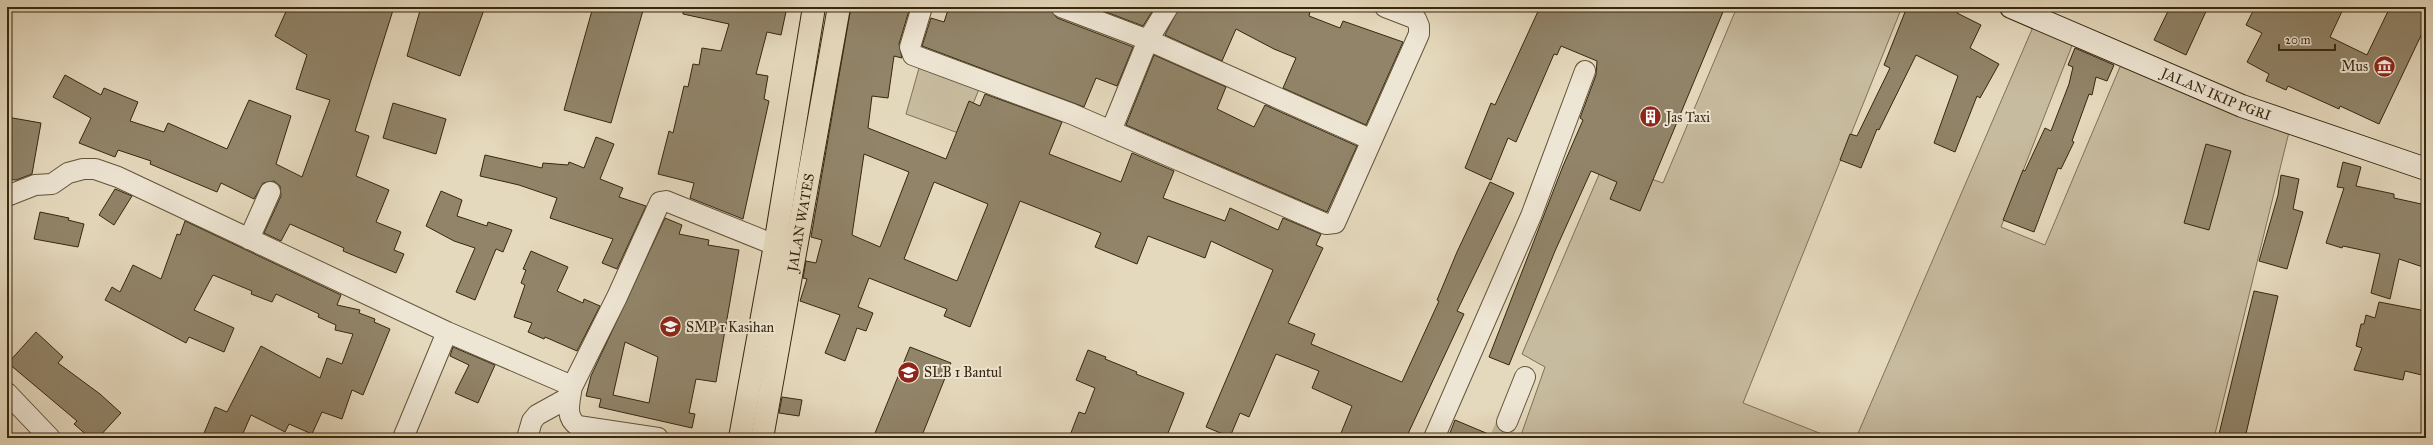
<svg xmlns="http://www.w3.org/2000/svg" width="2433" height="445" font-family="'IM FELL Great Primer',serif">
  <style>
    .green { fill: #c7bb9f; stroke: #7f7156 }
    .building { fill: #918469; stroke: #37270e; fill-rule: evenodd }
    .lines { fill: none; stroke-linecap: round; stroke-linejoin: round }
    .minor-tunnel { stroke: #c2b59a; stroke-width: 20; stroke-dasharray: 20 10; stroke-linecap: butt }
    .minor-casing { stroke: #62543a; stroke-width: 22 }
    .secondary-casing { stroke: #37270e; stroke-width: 24 }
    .primary-casing { stroke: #37270e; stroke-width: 24 }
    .minor { stroke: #eee6d4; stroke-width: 20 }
    .secondary { stroke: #eee6d4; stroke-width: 22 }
    .primary { stroke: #e5d9bd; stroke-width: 22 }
    .labels { text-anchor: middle; stroke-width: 4; stroke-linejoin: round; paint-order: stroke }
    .poi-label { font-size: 14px; fill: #37270e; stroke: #eee6d4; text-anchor: start }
    .street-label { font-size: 14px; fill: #37270e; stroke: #eee6d4 }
  </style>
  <rect width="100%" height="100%" fill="#e5d9bd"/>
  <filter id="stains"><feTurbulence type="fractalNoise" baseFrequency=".005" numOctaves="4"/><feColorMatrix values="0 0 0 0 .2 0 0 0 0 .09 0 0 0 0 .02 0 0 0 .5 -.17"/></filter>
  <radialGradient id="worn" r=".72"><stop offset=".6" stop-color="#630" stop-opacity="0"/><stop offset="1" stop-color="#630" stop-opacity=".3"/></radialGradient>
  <path class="green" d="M1737 7H1902L1743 403 1832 438H1520L1545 367 1522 354 1604 163 1663 183Z
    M2036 20 2075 38 2001 227 2045 245 2125 55 2289 132 2214 438H1856Z
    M927 40 989 64 961 134 906 114Z"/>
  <path class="building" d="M288 7H394L355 131 369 136 356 176 389 190 376 222 401 232 394 250 404 254 396 273 343 251 344 248 290 224 281 241 264 233 281 196 280 186 274 181 263 183 254 199 221 183 217 192 150 164 151 161 118 150 115 157 79 143 91 118 53 97 65 75 101 95 104 88 138 102 130 121 164 132 168 123 227 149 249 100 291 116 276 164 302 177 330 100 296 89 307 55 275 36Z
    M421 7H485L460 76 407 56Z
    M593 7H644L611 123 564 110Z
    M683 7H787L781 35 767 32 756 74 768 76 764 99 769 101 743 219 690 198 694 183 658 174 669 131 673 133 684 86 688 87 693 64 699 65 702 48 721 51 729 24 683 14Z
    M851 7H910L899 44 902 58 894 56 888 98 872 96 868 128 946 159 969 101 980 106 985 94 1062 122 1049 154 1121 182 1132 153 1174 171 1163 198 1225 221 1230 208 1278 230 1283 218 1321 234 1316 245 1323 248 1288 323 1315 334 1311 344 1402 382 1439 301 1437 300 1457 252 1490 182 1514 193 1457 311 1464 314 1406 438H1339L1352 406 1312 388 1319 371 1276 354 1249 417 1240 413 1230 437 1206 427 1273 270 1211 241 1205 258 1148 236 1137 264 1095 247 1101 233 1020 201 970 327 944 316 947 309 869 278 858 307 873 313 866 331 857 328 845 361 825 353 840 315 800 301 807 279 803 278 806 261 816 263 822 240 811 237ZM864 154 909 172 880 247 852 235ZM934 182 988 204 957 281 904 259Z
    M949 7H1045L1050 9 1057 18 1133 47 1117 86 1096 78 1084 107 922 46 931 18 944 22Z
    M1093 7H1155L1143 26Z
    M1179 7H1311L1309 16 1340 28 1343 21 1403 42 1366 125 1283 88 1296 58 1274 49 1236 29 1222 61 1165 35Z
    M1540 7H1725L1640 211 1610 199 1617 182 1591 171 1555 251 1509 365 1489 357 1563 166 1583 120 1580 118 1596 75 1597 61 1561 46 1557 55 1554 54 1516 142 1508 138 1491 180 1465 168 1491 103 1495 105Z
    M1907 7H1960L1957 13 1981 25 1970 48 1999 64 1980 98 1977 96 1955 152 1934 143 1958 76 1916 55 1879 130 1877 129 1861 168 1840 160 1850 134 1857 136 1890 68 1884 65Z
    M2170 7H2208L2186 55 2154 40Z
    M2255 7H2344L2330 37 2367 55 2390 7H2414L2426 13V25L2379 124 2340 106 2339 109 2288 86 2286 90 2266 81 2269 74 2247 62 2262 33 2246 25Z
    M2075 48 2114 65 2107 81 2096 77 2092 95 2089 94 2072 141 2074 142 2061 169 2058 168 2034 232 2003 220 2023 170 2025 171 2045 128 2051 131 2069 84 2073 67 2068 65Z
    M1154 55 1226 87 1217 109 1254 127 1265 105 1357 146 1327 212 1126 125Z
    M393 103 446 119 436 154 383 138Z
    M7 117 41 123 32 174 16 180 7 179Z
    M596 137 614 144 600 179 623 188 619 197 646 206 617 269 602 263 613 239 550 218 557 198 519 185 480 176 485 155 542 168 543 163 568 165 569 162 584 168Z
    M2206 144 2231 151 2209 230 2184 223Z
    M2343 162 2361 167 2356 186 2394 194V198L2426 205V268L2399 259 2390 299 2371 293 2380 254 2343 246 2342 248 2326 243 2344 188 2337 187Z
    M2281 175 2299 179 2293 209 2303 212 2287 269 2259 261 2278 195Z
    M115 189 132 196 114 225 99 215Z
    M441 191 462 200 457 216 487 226 488 222 512 230 503 252 496 249 475 300 456 292 475 248 454 241 426 226Z
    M40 212 69 218 68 220 84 224 78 247 34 239Z
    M665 218 682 225 679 234 709 240 708 245 739 250 716 382 696 379 689 413 695 414 692 428 599 407 601 399 586 396 591 376ZM625 342 658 357 649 403 613 395Z
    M185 221 341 295 337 305 360 310 359 313 375 319 374 322 390 329 363 395 352 390 342 419 322 412 312 434 289 424 285 432 251 415 241 438H202L215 407 227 412 261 346 320 378 327 358 342 364 353 334 335 330 336 325 318 317 319 314 276 294 272 302 251 294 252 291 213 275 194 310 234 328 224 352 189 337 186 343 105 300 112 287 120 292 133 265 161 279 177 234 180 235Z
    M531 251 568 267 557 291 583 303 584 299 600 306 577 351 545 337 544 339 528 332 532 323 514 317 525 285 521 283 526 270 523 269Z
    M2254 291 2278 296 2245 438H2218Z
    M2379 302 2426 311V376L2405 371 2403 380 2354 370 2362 348 2356 346 2361 324H2364L2366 315 2375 318Z
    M36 332 63 357 58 363 100 394 121 413 98 438H90L74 424 77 421 8 363Z
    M453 347 495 365 478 403 455 393 469 365 450 356Z
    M910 347 951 363 921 438H873Z
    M1088 350 1106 357 1105 359 1137 372 1136 374 1184 393 1166 438H1069L1079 412 1085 414 1095 388 1076 380Z
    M782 397 802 400 799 416 779 413Z
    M1455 420 1498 438H1448Z"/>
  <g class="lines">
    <path class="minor-tunnel" d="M1500 438 1507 422"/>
    <defs>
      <path id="minor" d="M922 7 910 47 913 55 1072 114 1326 224 1335 223 1419 34V26L1416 19 1385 7
        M1061 7 1148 40 1372 140
        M1111 131 1148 40 1168 7
        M7 196 35 185 52 184 68 173 83 169H95L118 177 447 332 572 386C570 401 564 417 578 426L658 438
        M249 239 270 192
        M7 393 50 438
        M1507 422 1525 377
        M403 438 447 332
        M527 438 532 421 537 415 566 399 617 297 660 202 666 201 775 245
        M1434 438 1531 216 1585 71"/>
      <g id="secondary">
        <path id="s1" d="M2011 7 2242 106 2426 169"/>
      </g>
      <g id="primary">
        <path d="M740 438 775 245 814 7"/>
        <path id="s2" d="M762 438 839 7"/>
      </g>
    </defs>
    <use href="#minor" class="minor-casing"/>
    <use href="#secondary" class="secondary-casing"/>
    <use href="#primary" class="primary-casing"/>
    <use href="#minor" class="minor"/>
    <use href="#secondary" class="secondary"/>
    <use href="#primary" class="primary"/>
  </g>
  <defs>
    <symbol id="museum-disc" viewBox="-11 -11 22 22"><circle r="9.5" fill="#8f2418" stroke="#eee6d4"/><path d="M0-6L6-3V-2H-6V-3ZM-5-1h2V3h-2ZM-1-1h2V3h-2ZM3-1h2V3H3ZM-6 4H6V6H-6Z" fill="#fff"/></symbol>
    <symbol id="building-disc" viewBox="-11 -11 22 22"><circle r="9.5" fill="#8f2418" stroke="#eee6d4"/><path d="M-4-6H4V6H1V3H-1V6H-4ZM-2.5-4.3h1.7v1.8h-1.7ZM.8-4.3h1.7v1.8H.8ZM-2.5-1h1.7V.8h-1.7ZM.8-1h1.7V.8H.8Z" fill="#fff"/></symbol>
    <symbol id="school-disc" viewBox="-11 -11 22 22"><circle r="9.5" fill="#8f2418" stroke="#eee6d4"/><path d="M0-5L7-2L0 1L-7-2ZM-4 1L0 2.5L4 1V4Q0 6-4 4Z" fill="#fff"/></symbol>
  </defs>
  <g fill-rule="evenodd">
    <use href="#museum-disc" x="2372" y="54" width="25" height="25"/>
    <use href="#building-disc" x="1638" y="104" width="25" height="25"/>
    <use href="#school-disc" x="658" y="314" width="25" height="25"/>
    <use href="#school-disc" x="896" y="360" width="25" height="25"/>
  </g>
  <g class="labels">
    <g class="poi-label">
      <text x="2368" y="71" text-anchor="end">Mus</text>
      <text x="1666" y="122">Jas Taxi</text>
      <text x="686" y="332">SMP 1 Kasihan</text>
      <text x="924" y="377">SLB 1 Bantul</text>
    </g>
    <g class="street-label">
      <text dy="5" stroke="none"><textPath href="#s1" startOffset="223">JALAN IKIP PGRI</textPath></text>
      <text dy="5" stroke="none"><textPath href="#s2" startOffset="219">JALAN WATES</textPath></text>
    </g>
  </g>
  <rect width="2433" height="445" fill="none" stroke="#e5d9bd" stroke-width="24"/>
  <rect x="8" y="8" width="2417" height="429" fill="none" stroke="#37270e" stroke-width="2"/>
  <rect x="12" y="12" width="2409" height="421" fill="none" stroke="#37270e"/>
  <path d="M2279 44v6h56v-6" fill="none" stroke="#37270e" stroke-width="2"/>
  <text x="2285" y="44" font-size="12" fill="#37270e" stroke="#eee6d4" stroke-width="3" paint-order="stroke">20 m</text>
  <rect width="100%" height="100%" filter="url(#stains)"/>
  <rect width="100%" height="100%" fill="url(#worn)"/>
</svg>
